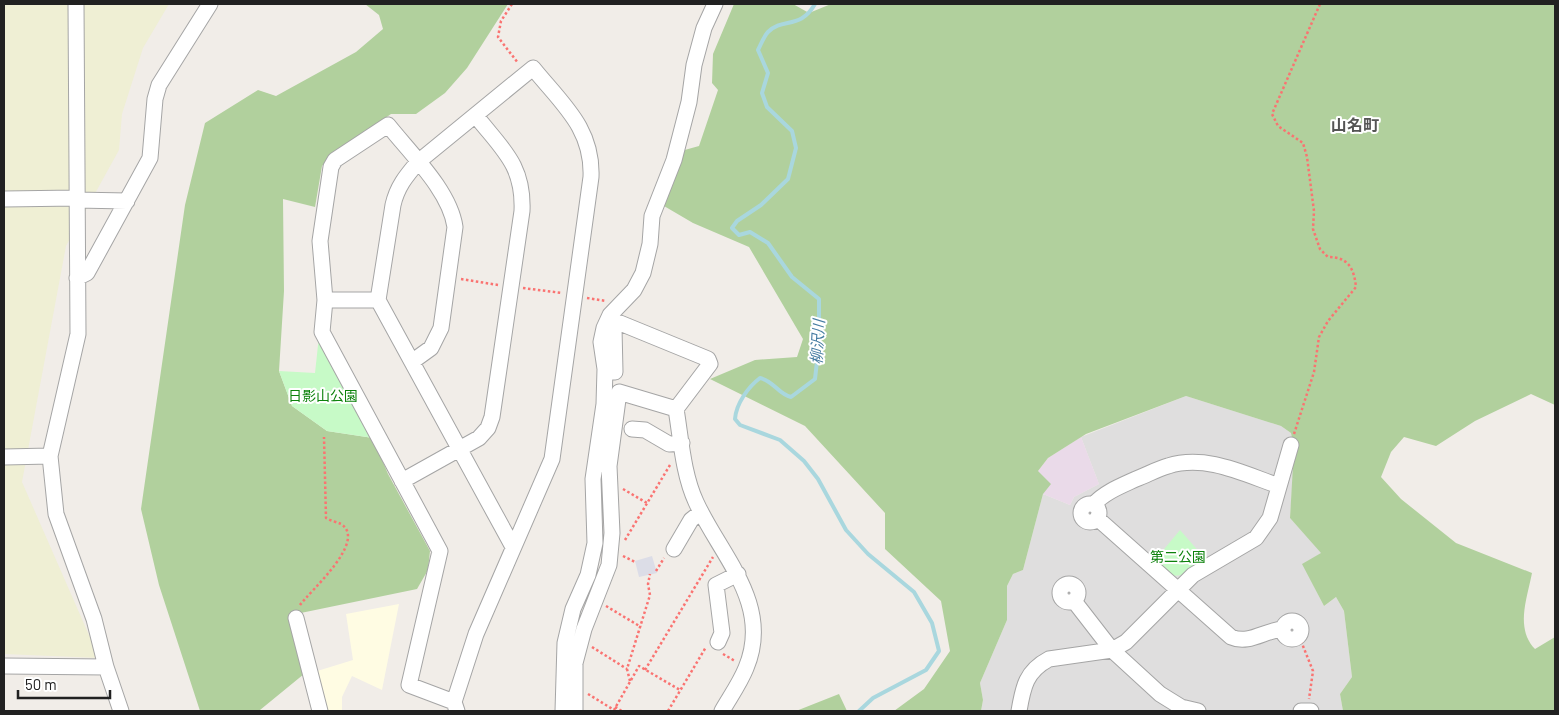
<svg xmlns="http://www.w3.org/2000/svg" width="1559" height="715" font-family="Barlow,'Noto Sans JP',sans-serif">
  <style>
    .residential { fill: #dfdede }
    .industrial { fill: #eadae9 }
    .education { fill: #fffce3 }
    .farmland { fill: #efefd4 }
    .forest { fill: #b1d09d }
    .park { fill: #c7fac7 }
    .plaza { fill: #dcdde7 }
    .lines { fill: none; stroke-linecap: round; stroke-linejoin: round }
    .stream { stroke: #a9d7de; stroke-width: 4 }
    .minor-casing { stroke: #a5a5a5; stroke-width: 17 }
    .path { stroke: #fa7371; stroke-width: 2.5; stroke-dasharray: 2.5 2.5; stroke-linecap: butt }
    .minor { stroke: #fff; stroke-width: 15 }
    .labels { text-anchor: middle; stroke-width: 4; stroke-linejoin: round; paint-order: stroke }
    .park-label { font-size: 14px; fill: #0d820c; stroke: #fff }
    .water-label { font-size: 15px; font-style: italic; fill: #467ca2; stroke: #fff }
    .quarter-label { font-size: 16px; font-weight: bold; fill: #545454; stroke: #fff }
  </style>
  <rect width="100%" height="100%" fill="#f1ede8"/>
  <path class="residential" d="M1186 396 1281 426 1291 433 1295 448 1290 518 1322 553 1303 564 1324 606 1336 597 1344 611 1352 677 1340 694 1343 711H981L983 700 980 683 1007 620V586L1013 574 1023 570 1043 494 1070 505 1074 497 1099 484 1081 437Z"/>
  <path class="industrial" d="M1081 437 1099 484 1074 497 1070 505 1043 494 1038 471 1048 458Z"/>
  <path class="education" d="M399 604 382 690 352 676 342 697V711H325L314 672 353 660 346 614Z"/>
  <path class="farmland" d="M4 4H169L143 48 122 114 119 150 66 246 22 482 99 658 4 654Z"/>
  <path class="forest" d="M365 4H508L467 68 445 93 416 114H391L332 155 322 166 315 207 283 199 284 291 279 371 292 406 327 431 373 438 388 474 430 551 428 570 417 589 291 615 304 674 260 710 200 711 159 585 141 509 185 205 205 123 258 90 276 96 356 52 383 29 379 15Z
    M734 4H793L809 13 831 4H1555V405L1531 394 1475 421 1436 446 1404 437 1391 452 1381 477 1401 499 1456 543 1532 573C1527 599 1515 628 1535 649L1555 637V711H1343L1340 694 1352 677 1344 611 1336 597 1324 606 1302 564 1321 553 1290 518 1294 448 1291 433 1281 426 1186 396 1086 434 1048 458 1038 471 1051 484 1043 494 1023 570 1013 574 1007 586V620L980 683 983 700 981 711H894L924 689 950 651 941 601 885 549V513L805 426 710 379 755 360 797 357 803 339 749 247 693 223 664 206 681 151 699 146 718 90 712 83 713 54Z
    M839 694 847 711H796Z"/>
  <path class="park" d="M319 336 329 362 332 361 373 438 327 431 292 406 279 371 315 373Z
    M1180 530 1201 554 1203 561 1183 575 1171 576 1155 560Z"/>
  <path class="plaza" d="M652 556 657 573 639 577 635 561Z"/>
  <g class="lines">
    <path class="stream" d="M815 4C800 30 783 17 768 32 764 36 761 44 758 50L768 73 762 93 767 107 792 131 796 148 788 179 761 205 737 221 732 228 739 235 750 232 768 243 792 277 819 299V344L815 379 791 397C778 394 774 381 760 378 748 387 736 404 735 419L740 425 780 440 804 461 818 479 846 530 868 554 914 592 932 623 939 651 926 670 873 698 859 711"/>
    <defs>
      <path id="minor" d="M76 4 78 334 50 456 56 514 94 619 106 667 121 711
        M4 199 76 198
        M76 200 127 201
        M77 278 87 273 150 158 155 99 159 85 210 4
        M325 300H378
        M413 361 431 348 441 328 455 227C450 191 411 154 388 125L335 160 331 167 320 241 325 300 322 332 440 551 409 685 454 702
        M615 372 614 328 620 323 708 359 710 364 676 409
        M632 429 645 430 669 444 682 443
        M4 457 50 456
        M402 481 479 438 488 428 492 417 522 211C524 165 502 149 476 116
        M1081 513a9 9 0 1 1 18 0a9 9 0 1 1-18 0Z
        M1094 504C1105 492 1121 486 1136 479 1147 475 1157 469 1168 466 1206 454 1244 474 1279 486
        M1097 518 1231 637C1249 645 1265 630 1283 629
        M674 549 691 520 701 512
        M1060 593a9 9 0 1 1 18 0a9 9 0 1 1-18 0Z
        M1074 601 1112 650 1160 694 1181 707 1198 711
        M296 618 320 711
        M1283 630a9 9 0 1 1 18 0a9 9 0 1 1-18 0Z
        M718 642 722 633 716 585 738 574
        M4 666 106 667
        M457 711 454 702 476 634 552 459 591 177C593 128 562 104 533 68L418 162C406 176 397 187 393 205L378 300 513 547
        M563 711 565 643 573 609 588 575 595 543 593 479 604 404 605 369 601 342 604 328 610 315 634 290 643 273 650 244 652 216 674 160 689 102 694 65 704 28 715 4
        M575 711V663L584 629 609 565 612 533 609 466 619 392 676 409C681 439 683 474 696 502 720 555 773 604 746 668 740 683 730 697 722 711
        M1019 711C1023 687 1026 671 1049 659L1112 650 1126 642 1193 575 1256 538 1270 518 1291 445
        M1301 711H1311"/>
    </defs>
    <use href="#minor" class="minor-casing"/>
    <path class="path" d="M512 4 501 21 498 37 518 63
      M461 279 498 285
      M523 288 562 293
      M587 298 606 301
      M1294 434 1314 372 1319 337 1328 321 1356 287C1354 268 1348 257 1328 257L1320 249 1313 229 1314 211 1307 157 1303 143 1278 126 1272 114 1320 4
      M623 489 647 503
      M625 540 670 465
      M623 556 635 562
      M656 571 664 558
      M300 605C309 592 368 541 341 524 337 522 331 521 326 518L324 437
      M606 606 641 627
      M1301 641 1313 671 1309 699
      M592 647 627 669
      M723 654 735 661
      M645 670 713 557
      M630 681 627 669 650 595 648 584 650 574
      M588 694 614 710 639 666 680 690
      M615 707 622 711
      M668 711 706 647"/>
    <use href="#minor" class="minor"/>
  </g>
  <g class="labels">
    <g class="park-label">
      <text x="323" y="401">日影山公園</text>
      <text x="1178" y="562">第二公園</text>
    </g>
    <g class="water-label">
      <text transform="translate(818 342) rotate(-87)" y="5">柳沢川</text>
    </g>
    <g class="quarter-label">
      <text x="1355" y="131">山名町</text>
    </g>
  </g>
  <rect width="1559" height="715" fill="none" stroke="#212121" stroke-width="10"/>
  <path d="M18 690v8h92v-8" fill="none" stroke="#212121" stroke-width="2.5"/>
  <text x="25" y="690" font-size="15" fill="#212121" stroke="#ffffff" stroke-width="4" paint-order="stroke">50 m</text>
</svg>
